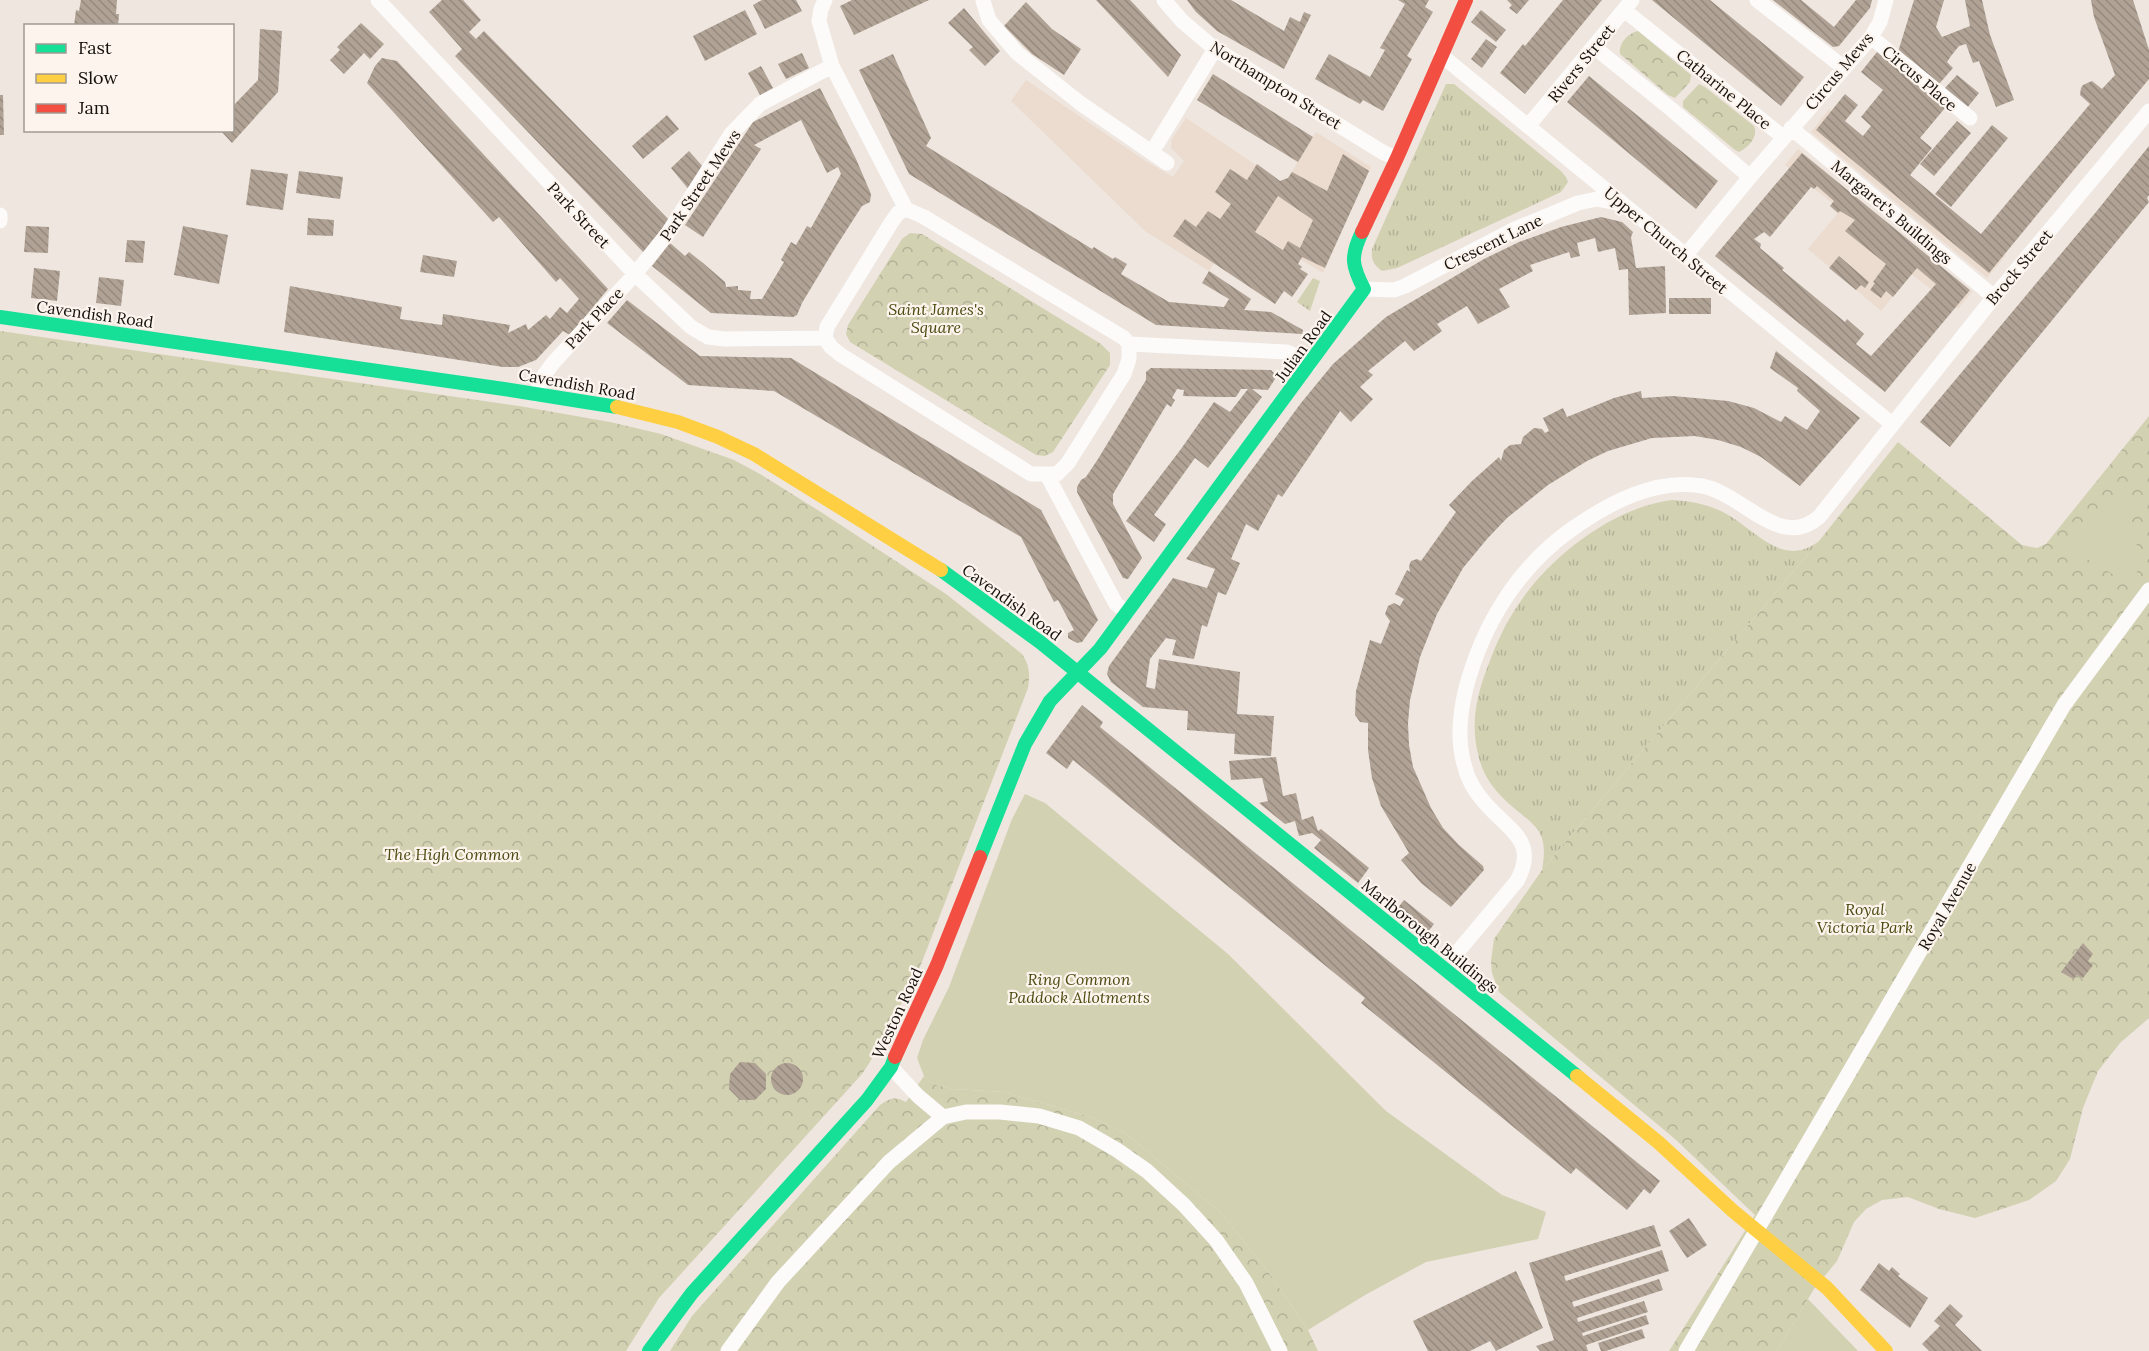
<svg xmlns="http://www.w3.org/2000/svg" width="2149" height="1351" font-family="Lora,serif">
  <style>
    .built { fill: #ebdccf }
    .grass { fill: url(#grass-tufts) }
    .park { fill: url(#park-crowns) }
    .garden { fill: #d2d1b2 }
    .building { fill: url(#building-back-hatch); fill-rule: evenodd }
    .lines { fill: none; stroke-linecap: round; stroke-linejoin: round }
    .street { stroke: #fcfbfa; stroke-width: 15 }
    .fast { stroke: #16e098; stroke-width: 14 }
    .slow { stroke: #ffcf43; stroke-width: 14 }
    .jam { stroke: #f24e42; stroke-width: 14 }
    .labels { text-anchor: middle; stroke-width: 4.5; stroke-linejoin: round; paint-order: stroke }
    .street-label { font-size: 16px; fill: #15110d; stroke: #fdf5ed }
    .park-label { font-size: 16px; font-style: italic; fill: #494b10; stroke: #fdf5ed }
  </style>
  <defs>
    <pattern id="grass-tufts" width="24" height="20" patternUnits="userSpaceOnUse" patternTransform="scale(1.5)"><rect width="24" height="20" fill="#d2d1b2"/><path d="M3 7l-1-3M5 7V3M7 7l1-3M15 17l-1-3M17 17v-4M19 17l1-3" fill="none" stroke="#b3b298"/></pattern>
    <pattern id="park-crowns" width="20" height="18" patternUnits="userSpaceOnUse" patternTransform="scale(1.5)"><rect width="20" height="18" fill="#d2d1b2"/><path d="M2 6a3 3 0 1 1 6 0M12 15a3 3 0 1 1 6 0" fill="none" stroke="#b3b298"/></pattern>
    <pattern id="building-back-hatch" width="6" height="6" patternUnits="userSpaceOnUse" patternTransform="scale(1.5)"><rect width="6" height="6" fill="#b0a294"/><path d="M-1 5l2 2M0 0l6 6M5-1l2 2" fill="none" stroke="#968a7e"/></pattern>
  </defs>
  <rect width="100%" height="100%" fill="#eee6df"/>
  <path class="built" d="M1026 80 1147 162 1173 177 1184 161 1171 148 1172 139 1186 118 1280 181 1288 178 1316 132 1371 167 1323 273 1255 232 1235 231 1209 271 1145 231 1011 101Z
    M1829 109 2006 255 1987 278 1811 132Z
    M1798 149 1972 292 1958 309 1911 274 1881 311 1808 249 1838 213 1830 206 1832 203 1785 165Z"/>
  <path class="grass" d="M1446 84H1454L1561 171 1566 177 1568 182 1561 192 1397 268 1382 271C1373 264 1371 260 1372 249Z
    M1313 278 1320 281 1310 311 1297 302Z
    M1672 500C1692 501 1712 505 1730 516 1758 533 1784 568 1819 541L1542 870C1550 826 1532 826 1505 800 1493 789 1483 774 1479 758 1470 726 1476 696 1488 666 1496 644 1505 624 1518 605 1550 556 1614 507 1672 500Z"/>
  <path class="park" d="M1638 31 1691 75 1690 82 1675 98 1668 95 1620 54C1618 44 1628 33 1638 31Z
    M1699 84 1705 87 1754 126C1759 136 1748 148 1739 152L1735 150 1683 107V101Z
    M910 233 922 234 1101 344 1110 353V365L1053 452 1045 456 1036 455 850 342 846 334 848 325 902 239Z
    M0 331 519 406 610 422 661 434 734 460 760 474 824 514 946 594 1022 654C1030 666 1030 674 1028 688L918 972 870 1062 862 1074 659 1298 626 1351H0Z
    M2149 416V1018L2120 1043 2098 1071 2083 1108 2070 1159 2056 1181 2029 1200 1975 1218 1939 1209 1908 1197 1882 1200 1866 1209 1854 1222 1837 1261 1814 1289 1777 1351H1669L1755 1215 1675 1139 1499 992 1492 973 1491 961 1494 939 1542 870 1819 541 1898 442 2022 545 2037 548 2046 544Z
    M924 1076 934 1084 952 1089 1004 1092 1091 1117 1125 1133 1220 1212 1268 1271 1308 1330 1318 1351H670L692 1316 880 1105C890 1098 895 1096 906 1102Z"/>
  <path class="garden" d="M2128 483 2131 486 2128 510 2142 566 2128 582 2124 581 2072 550 2070 547Z
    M1025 794 1045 803 1228 954 1386 1111 1502 1195 1546 1212 1538 1239 1426 1262 1365 1295 1308 1330 1268 1271 1220 1212 1125 1133 1091 1117 1004 1092 952 1089 934 1084 924 1076 917 1058 923 1040 949 987 1012 819Z
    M1808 1299 1858 1351H1777Z"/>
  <path class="building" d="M81 0H117L116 14H119L118 26H74L76 10 79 11Z
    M442 0H463L481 20 469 32 476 39 484 31 672 223 645 254 455 56 462 49 429 12Z
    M762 0H796L802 11 765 29 753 5Z
    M852 0H929L854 35 840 6Z
    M1096 0H1130L1133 3 1181 55 1168 77Z
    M1187 0H1231L1284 31 1290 17 1300 22 1304 12 1311 15 1284 69 1217 31 1196 12Z
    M1398 0H1429L1425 7 1433 12 1407 56 1412 59 1383 111 1363 100 1360 104 1315 79 1329 54 1370 77 1385 50 1380 48 1405 4Z
    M1507 0H1529L1517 14 1509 8 1512 5Z
    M1563 0H1602L1525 94 1500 73 1523 44 1525 46Z
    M1652 0H1710L1804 77 1781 106Z
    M1773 0H1801L1834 27 1856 0H1872L1870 8 1839 46 1833 47Z
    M1914 0H1944L1936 27 1942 37 1970 26 1965 0H1982L1990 35 2014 100 1996 107 1979 61 1973 63 1966 44 1959 46 1951 56 1947 62 1953 68 1939 84 1912 61 1898 52Z
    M2091 0H2133L2149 50V79L1989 273 1816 130 1845 94 1858 105 1845 121 1863 136 1871 126 1861 117 1883 90 1861 72 1877 52 1945 108 1920 138 1932 148 1910 175 1981 234 2090 104 2080 95 2081 88 2083 85 2092 81 2102 89 2115 75 2094 17Z
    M1026 2 1052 29 1081 49 1064 75 1032 54 1004 26Z
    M964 8 1000 51 985 66 969 50 973 47 948 23Z
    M745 10 757 34 705 61 693 36Z
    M1481 10 1506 30 1496 42 1471 22Z
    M361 23 384 44 370 59 364 53 344 74 330 60 340 50 337 47Z
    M260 29 282 31 278 92 232 143 220 130H232V107L258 80Z
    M1486 39 1497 47 1482 68 1471 59Z
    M802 53 809 68 786 79 778 64Z
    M893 54 931 138 926 146 1092 249 1094 247 1113 259 1115 257 1127 264 1121 274 1169 302 1224 307 1229 299 1202 283 1209 271 1251 299 1244 310 1271 312 1303 330 1302 334 1156 325 909 174 859 70Z
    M382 58 397 61 608 289 570 335 563 331 536 360 518 367H503L284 332 290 286 402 307 400 319 442 325 443 314 510 325 508 333 526 324 528 330 546 315 550 319 560 307 567 313 579 299 560 278 556 282 499 217 493 222 367 83 375 66Z
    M761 66 773 88 760 95 748 73Z
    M1213 74 1313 137 1298 162 1197 100Z
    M1957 75 1979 93 1967 108 1944 89Z
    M1589 76 1718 181 1696 209 1567 102Z
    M820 88 856 159 871 194 870 202 862 206 837 245 802 303 797 315 793 317 711 313 652 266 670 243 685 256 689 252 703 263 725 282 726 287 738 286V290L751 291 750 299H762L784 262 781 260 791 242 796 245 807 226 811 228 841 174 838 167 827 173 801 120 754 145 761 149 703 237 685 225 753 122Z
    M0 95H3L4 135H0Z
    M667 115 679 129 643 159 632 146Z
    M1957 121 1971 133 1934 176 1920 164Z
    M1992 125 2008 138 1951 207 1935 194Z
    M2149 146V195L2147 198 2149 202 2003 380 1950 447 1920 422 2096 212Z
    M689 151 704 168 690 191 671 168Z
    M1802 153 1970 290 1885 392 1715 256ZM1817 186 1834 201 1830 206 1838 213 1840 211 1855 220 1845 231 1886 264 1873 282 1875 283 1870 290 1881 298 1886 291 1893 297 1917 268 1936 284 1871 356 1856 344 1864 334 1847 319 1845 322 1782 270 1784 268 1760 248 1761 244 1754 239 1764 232 1770 237 1811 187 1814 189Z
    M1343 154 1369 171 1325 268 1302 257 1298 264 1302 267 1300 269 1308 274 1292 297 1284 291 1275 304 1173 236 1185 219 1196 227 1208 211 1220 219 1231 204 1215 192 1230 169 1247 180 1257 164 1280 181 1288 178 1292 172 1327 191ZM1278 196 1313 220 1300 248 1288 241 1283 250 1255 232Z
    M251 169 288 174 283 210 246 205Z
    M299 171 343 177 340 199 296 193Z
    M1601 217 1622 222 1633 232 1631 237 1636 268 1665 266 1666 313 1629 315 1628 269 1619 270 1615 248 1598 252 1595 238 1577 243 1580 256 1571 258 1569 252 1530 265 1533 271 1499 289 1510 307 1478 324 1467 306 1437 324 1442 331 1414 351 1405 341 1368 371 1373 375 1360 387 1373 399 1351 422 1340 411 1282 497 1278 494 1258 531 1246 524 1231 559 1240 563 1226 595 1218 592 1207 627 1202 625 1194 659 1172 655 1176 640 1166 638 1150 659 1146 687 1155 689 1159 659 1240 672 1237 714 1274 716 1271 756 1234 754 1235 734 1187 730 1188 711 1143 707 1111 682 1107 674 1109 666 1173 578 1207 588 1215 569 1186 559 1301 403 1333 364 1386 317 1484 259 1519 242 1561 227Z
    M308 218 334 220 333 236 307 235Z
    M26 226 49 227 48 253 24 252Z
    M183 226 228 235 219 284 174 275Z
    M127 240 145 241 143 263 125 262Z
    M423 255 457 261 454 277 420 272Z
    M1839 256 1869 282 1865 288 1861 285 1856 290 1829 268Z
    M34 268 60 271 57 301 31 298Z
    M99 277 124 280 121 306 96 303Z
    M1669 298H1711V314H1669Z
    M627 300 700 356 791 358 1041 510 1098 620 1082 642 1077 643 1068 638V633L1074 630 1058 600 1054 602 1021 537 774 391 688 385 607 323Z
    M1776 351 1860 418 1800 486 1761 457 1741 447 1718 440 1695 436 1652 438 1608 451 1587 461 1548 485 1507 518 1487 539 1463 568 1437 614 1420 657 1410 700 1408 723 1409 745 1413 767 1431 808 1443 828 1459 845 1483 866 1484 870 1451 907 1421 883 1401 860 1409 853 1381 806 1372 778 1368 750V723L1360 722 1355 715 1356 691 1370 640 1381 644 1390 621 1385 614 1388 606 1394 603 1400 606 1404 599 1395 594 1407 570 1410 572 1409 566 1411 561 1417 559 1421 561 1456 512 1449 505 1472 481 1499 457 1501 461 1504 450 1510 445 1521 444 1523 437 1534 428 1542 429 1545 433 1549 431 1543 418 1563 408 1567 417 1614 398 1641 391 1642 398 1673 396 1728 401 1754 408 1781 422 1785 416 1807 430 1820 411 1797 391 1798 388 1770 368Z
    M1151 368 1271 370 1274 373 1275 379 1268 390 1252 389 1262 397 1208 468 1195 458 1154 515 1166 524 1154 542 1126 521 1181 449 1214 402 1230 412 1248 389H1241L1236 397H1217L1183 396 1184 390 1177 389 1172 398 1175 400 1171 407 1167 404 1113 494V504L1142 558 1128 579 1123 578 1090 517 1077 492V487L1081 480 1086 477 1098 459 1146 380V372Z
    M1082 705 1103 722 1100 727 1660 1181 1650 1194 1644 1189 1627 1210 1576 1168 1571 1174 1361 1003 1365 998 1073 760 1067 769 1046 753Z
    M1276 757 1283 796 1296 793 1302 820 1313 816 1318 831 1321 829 1369 868 1358 883 1314 848 1321 840 1312 833 1299 836 1295 821 1285 824 1259 803 1268 801 1262 778 1231 780 1229 761Z
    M1404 900 1434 924 1424 937 1394 913Z
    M2083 943 2093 954 2088 961 2093 965 2083 978 2077 975 2073 979 2061 972Z
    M740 1062 755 1063 766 1074V1089L755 1100H740L729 1089 730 1074Z
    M771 1079a16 16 0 1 1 32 0a16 16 0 1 1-32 0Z
    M1689 1218 1707 1245 1687 1258 1669 1231Z
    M1654 1225 1661 1246 1564 1276 1566 1281 1662 1250 1669 1271 1572 1302 1574 1307 1659 1279 1663 1290 1577 1318 1578 1322 1644 1301 1648 1312 1582 1333 1583 1336 1646 1315 1649 1324 1586 1345 1588 1351H1540L1536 1346 1554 1340 1529 1263Z
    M1879 1263 1889 1271 1892 1267 1900 1274 1898 1276 1928 1298 1910 1328 1860 1290Z
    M1516 1271 1543 1328 1496 1351 1490 1341 1470 1351H1428L1413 1321Z
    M1950 1304 1963 1316 1955 1325 1982 1351H1929L1922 1344 1940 1326 1934 1321Z
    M1642 1329 1645 1338 1606 1351H1601L1598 1343Z"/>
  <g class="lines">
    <path class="street" d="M378 0 635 274 691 327 708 337 725 339 825 338
      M825 0 821 9 819 21 832 66 906 209
      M1164 0 1182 21 1215 49 1384 153 1397 158
      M1757 0 1843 67
      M983 1 989 20 1017 53 1080 103 1167 163
      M1624 10 1783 137
      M1871 37 1970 118
      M1594 47 1671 109 1750 177
      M1441 55 1892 424
      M1529 125 1632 0
      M1791 128 1994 297
      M1152 152 1215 49
      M906 209 924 217 1124 338 1129 344V359L1124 374 1068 463 1057 474H1031L841 355 831 347 825 338 827 327 891 223 898 213Z
      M0 215V221
      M1685 256 1750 177 1871 37 1880 22 1886 0
      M1364 289 1394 290 1405 286 1515 229 1578 203 1597 199 1619 203
      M1129 344 1287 352 1296 356 1309 365
      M536 394 542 378 553 363 635 274 668 233 731 134 760 104 832 66
      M1047 475 1116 604 1127 612
      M1455 955 1517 881C1539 841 1508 830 1485 803 1475 792 1467 778 1464 764 1457 739 1460 712 1466 688 1483 624 1518 567 1572 529 1609 503 1655 478 1702 486 1744 494 1780 551 1819 517L1994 297 2149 111
      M891 1067 918 1096 943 1117
      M728 1351 778 1282 889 1162 943 1117 966 1112H1000L1039 1116 1079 1128 1117 1150 1147 1171 1184 1205 1216 1240 1246 1283 1280 1351
      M1686 1351 2064 705 2149 590"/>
    <path class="fast" d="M0 317 504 389 617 407
      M941 570 1040 642 1577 1076
      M980 857 1025 744 1050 701 1100 649 1364 289C1352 266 1350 257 1362 232
      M649 1351 692 1293 867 1100 891 1067 895 1057"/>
    <path class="slow" d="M617 407 678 422 718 437 754 454 941 570
      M1577 1076 1658 1142 1733 1211 1827 1288 1886 1351"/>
    <path class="jam" d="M1362 232 1397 158 1466 0
      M895 1057 937 965 980 857"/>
  </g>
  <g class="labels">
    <g class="street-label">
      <text transform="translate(1581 63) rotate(-51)" y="6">Rivers Street</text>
      <text transform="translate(1839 71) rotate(-50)" y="6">Circus Mews</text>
      <text transform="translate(1920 78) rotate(40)" y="6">Circus Place</text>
      <text transform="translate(1276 85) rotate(32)" y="6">Northampton Street</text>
      <text transform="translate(1724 89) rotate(39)" y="6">Catharine Place</text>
      <text transform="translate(700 185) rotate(-56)" y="6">Park Street Mews</text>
      <text transform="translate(1892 212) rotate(40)" y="6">Margaret's Buildings</text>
      <text transform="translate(579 215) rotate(47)" y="6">Park Street</text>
      <text transform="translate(1666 240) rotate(40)" y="6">Upper Church Street</text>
      <text transform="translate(1493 242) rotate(-26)" y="6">Crescent Lane</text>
      <text transform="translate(2019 267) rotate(-50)" y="6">Brock Street</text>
      <text transform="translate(95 314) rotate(8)" y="6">Cavendish Road</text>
      <text transform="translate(594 318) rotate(-47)" y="6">Park Place</text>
      <text transform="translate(1303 346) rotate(-54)" y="6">Julian Road</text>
      <text transform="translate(577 384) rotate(10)" y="6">Cavendish Road</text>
      <text transform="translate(1012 602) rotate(36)" y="6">Cavendish Road</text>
      <text transform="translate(1947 906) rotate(-60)" y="6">Royal Avenue</text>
      <text transform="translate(1430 936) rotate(39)" y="6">Marlborough Buildings</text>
      <text transform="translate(897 1013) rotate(-65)" y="6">Weston Road</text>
    </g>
    <g class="park-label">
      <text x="936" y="315">Saint James's<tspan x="936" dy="18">Square</tspan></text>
      <text x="452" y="860">The High Common</text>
      <text x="1865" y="915">Royal<tspan x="1865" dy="18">Victoria Park</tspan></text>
      <text x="1079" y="985">Ring Common<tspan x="1079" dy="18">Paddock Allotments</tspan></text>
    </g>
  </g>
  <rect x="24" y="24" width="210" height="108" fill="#fdf5ed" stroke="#a09a93" stroke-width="1.5"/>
  <rect x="36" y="44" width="30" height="9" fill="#16e098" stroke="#a09a93" stroke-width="1.5"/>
  <text x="78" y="54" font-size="18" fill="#15110d">Fast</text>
  <rect x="36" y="74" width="30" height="9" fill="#ffcf43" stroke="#a09a93" stroke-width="1.5"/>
  <text x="78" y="84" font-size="18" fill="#15110d">Slow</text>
  <rect x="36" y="104" width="30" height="9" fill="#f24e42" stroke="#a09a93" stroke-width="1.5"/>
  <text x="78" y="114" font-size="18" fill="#15110d">Jam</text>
</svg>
